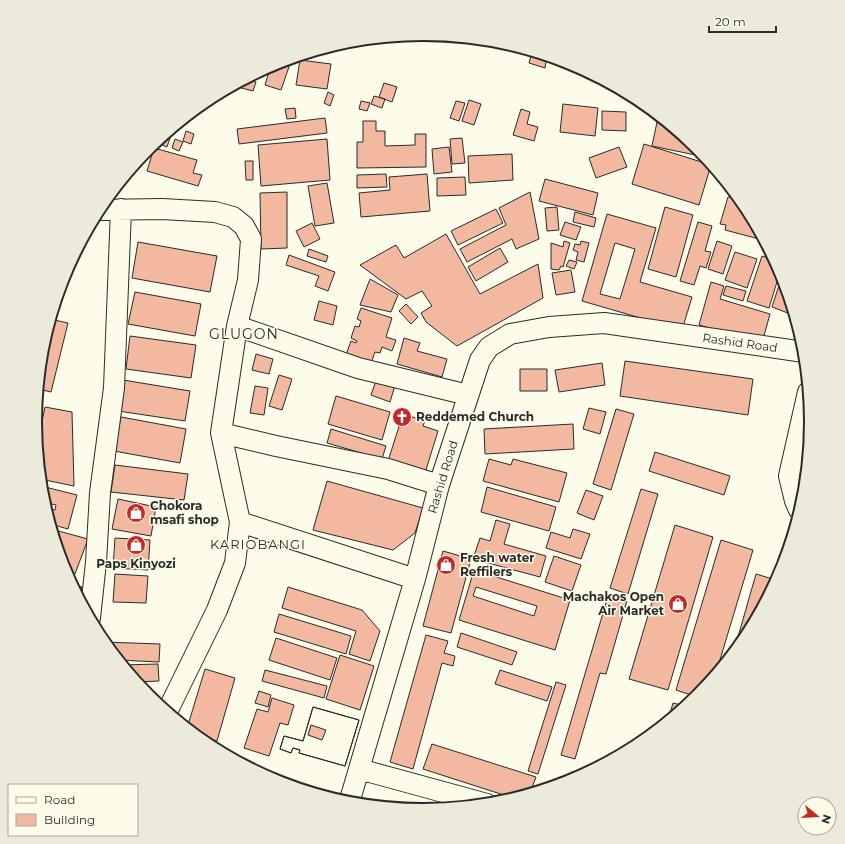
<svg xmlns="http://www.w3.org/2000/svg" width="845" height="844" font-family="Montserrat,sans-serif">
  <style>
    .building { fill: #f2b8a0; stroke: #2b2b2b; fill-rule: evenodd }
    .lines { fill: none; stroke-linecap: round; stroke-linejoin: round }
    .street-casing { stroke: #2b2b2b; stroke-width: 22 }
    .street { stroke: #fdfbea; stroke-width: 20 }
    .labels { text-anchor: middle; stroke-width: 3; stroke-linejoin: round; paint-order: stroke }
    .street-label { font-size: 12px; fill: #2b2b2b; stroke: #fdfbea }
    .poi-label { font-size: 12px; font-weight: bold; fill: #2b2b2b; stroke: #fdfbea; text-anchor: start }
    .neighbourhood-label { font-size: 13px; letter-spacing: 1px; fill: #2b2b2b; stroke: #fdfbea }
    .quarter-label { font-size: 14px; letter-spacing: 1px; fill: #2b2b2b; stroke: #fdfbea }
    .rim { fill: none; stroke: #2b2b2b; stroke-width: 2 }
  </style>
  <rect width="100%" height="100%" fill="#fdfbea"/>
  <path class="building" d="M532 52 547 56 545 68 529 63Z
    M287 60 291 61 281 90 265 85 271 65Z
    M300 60 331 64 327 89 296 85Z
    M245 79 256 82 253 91 234 86Z
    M384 83 397 87 392 102 379 97Z
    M328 92 334 95 330 106 324 103Z
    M374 96 385 99 382 108 371 104Z
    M469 100 481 104 474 125 462 121Z
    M361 101 370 103 367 111 359 109Z
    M456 101 465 103 459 121 450 118Z
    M563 104 598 108 595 136 560 132Z
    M295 108 296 118 287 119 285 109Z
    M521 109 530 112 527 124 538 127 534 141 513 135Z
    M602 111 626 112V131L602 130Z
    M325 118 327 133 239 144 237 129Z
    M363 121H376V131H385V146L415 145V134H426V167L357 168V142H363Z
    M657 122 669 124 697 148 705 157 652 146Z
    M186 131 194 134 191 144 183 141Z
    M166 134 171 135 167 147 162 145Z
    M462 138 465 163 452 164 450 139Z
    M175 139 183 142 179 151 172 148Z
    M327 139 330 180 261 186 258 145Z
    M644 144 711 165 699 205 632 184Z
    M449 147 452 172 434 174 432 149Z
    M619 147 627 167 596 178 589 158Z
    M154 148 197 160 193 173 202 175 198 186 147 171Z
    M512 154 513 180 469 183 468 156Z
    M245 161H253V180H246Z
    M386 174 387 187 357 188V175Z
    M427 174 430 211 361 217 359 193 390 190 389 177Z
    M465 177 466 195 437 196V178Z
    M545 179 598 193 593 215 539 201Z
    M327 183 334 223 315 226 308 186Z
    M287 192V248L261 249 260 193Z
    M530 192 539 239 516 249 512 239 467 262 460 249 506 225 499 208Z
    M735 194 745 207 763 240 725 230 726 225 720 224 728 197 734 198Z
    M557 207 559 230 547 231 545 208Z
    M665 207 693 215 676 277 648 269Z
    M496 209 503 223 458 245 451 231Z
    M575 212 596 218 594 227 573 222Z
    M607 214 656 228 640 282 692 297 682 330 582 301ZM615 243 635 249 620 299 600 294Z
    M565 222 581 227 576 240 560 235Z
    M698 222 712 226 705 251 711 252 706 268 700 266 694 285 680 281Z
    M312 223 320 239 304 247 296 231Z
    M446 234 480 294 538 264 543 298 457 346 426 322 421 313 432 306 422 291 406 299 360 265 396 245 404 258Z
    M564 241 570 243 563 267 561 266 559 270 551 269V243L563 247Z
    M581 241 589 243 584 262 576 260 578 252 573 250 575 244 580 245Z
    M717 241 732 246 723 274 708 269Z
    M138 242 217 256 210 292 132 278Z
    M500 248 508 262 476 281 468 267Z
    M309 249 328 256 326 262 307 256Z
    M735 252 757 259 747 288 725 280Z
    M289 255 335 272 328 291 315 286 319 276 286 265Z
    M762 256 772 259V257L780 272 769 308 747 301Z
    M569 260 577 262 574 269 566 266Z
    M571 270 575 292 556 295 552 273Z
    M782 276 793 315 772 307Z
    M370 279 398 295 391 312 360 305Z
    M711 282 724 286 720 299 770 314 762 343 699 325Z
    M726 286 746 291 743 301 723 295Z
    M135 292 201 304 195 336 128 324Z
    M319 301 337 306 333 325 314 320Z
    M406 304 418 317 411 324 399 311Z
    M361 308 392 318 386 337 396 340 392 351 382 347 380 353 375 352 369 369 344 360 351 341 356 343 357 341 351 338 355 326 359 327 361 321 357 319Z
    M50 319 68 323 51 392 38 389 42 346Z
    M130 336 196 345 191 378 126 369Z
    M404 338 420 343 417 351 447 359 442 377 397 364Z
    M256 354 273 359 269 374 252 370Z
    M625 361 753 379 748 415 620 396Z
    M602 363 605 385 559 392 555 370Z
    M520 369H547V391H520Z
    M279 375 292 379 282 410 269 406Z
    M378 375 396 382 390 402 371 395Z
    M123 380 190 391 185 421 118 411Z
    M255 386 268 388 264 415 250 413Z
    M336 396 390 412 382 440 328 424Z
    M37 401 42 403 35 426V422Z
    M45 407 72 412 74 486 40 479 37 444Z
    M589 408 606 412 600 434 583 429Z
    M616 409 634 414 611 490 593 484Z
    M403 414 425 421 423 426 438 431 425 473 388 461Z
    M121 417 186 429 180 463 114 451Z
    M573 424 574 449 485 454 484 429Z
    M331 429 386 446 382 459 327 443Z
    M655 452 730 476 724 495 649 471Z
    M489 459 511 465 513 459 567 473 559 502 483 481Z
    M115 465 188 474 184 500 111 492Z
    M327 481 423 508 415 533 393 550 313 530Z
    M41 486 77 495 68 529 50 524 45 508 55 510 56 505 43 502Z
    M487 487 556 507 549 531 481 512Z
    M641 489 658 494 628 594 610 588Z
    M586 490 603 496 594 520 577 513Z
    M118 499 156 507 151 536 112 529Z
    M496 520 510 524 504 544 546 556 540 577 473 559 480 538 490 541Z
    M675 525 713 537 668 690 629 679Z
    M51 529 88 539 75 574 64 571Z
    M573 529 590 534 581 559 546 548 551 532 570 538Z
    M115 538 150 540 148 570 113 568Z
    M721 540 753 550 716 673 697 697 676 690Z
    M443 551 471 559 451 633 423 626Z
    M554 556 581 565 572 591 545 582Z
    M474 570 570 600 555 650 459 620ZM476 587 537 606 534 616 473 596Z
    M115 574 148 576 146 603 113 602Z
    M756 574 776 580 745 638 734 651Z
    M71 583 82 587 79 598Z
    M288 587 362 610 380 631 370 661 349 654 356 631 282 608Z
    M608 596 627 601 606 674 600 673 575 759 561 755Z
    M279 614 351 636 346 654 274 632Z
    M461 633 517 652 512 665 457 647Z
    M426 635 448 641 444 653 455 656 453 666 442 663 413 769 390 762Z
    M276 638 337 658 330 680 269 660Z
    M103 642 160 644 159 662 118 660Z
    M340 655 374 666 360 710 326 699Z
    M158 664 159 681 136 682 122 665Z
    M205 669 235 678 217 741 195 735 181 723 188 725Z
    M265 670 327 686 324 698 262 681Z
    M500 670 552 687 547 701 495 684Z
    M556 682 566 685 538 774 528 771Z
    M259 691 271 695 268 707 255 703Z
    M272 698 294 705 288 725 280 723 269 756 244 748 257 709 268 712Z
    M673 703 685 706 668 720Z
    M313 707 359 720 345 766 299 753 300 750 293 748 291 753 280 749 284 736 303 741ZM311 725 326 730 322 740 308 735Z
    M313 707 359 720 345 766 299 753 300 750 293 748 291 753 280 749 284 736 303 741Z
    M432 744 536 777 530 793 513 798 423 769Z
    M571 772 582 775 568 781Z"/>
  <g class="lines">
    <defs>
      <path id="street" d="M98 210 162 209 215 212 233 217 244 226 251 239 248 280 237 326 358 368 468 395
        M221 433 276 446 388 469 439 485
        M799 510 795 501 789 476 808 392
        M240 522 415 579
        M90 618 96 562 100 493 114 388 121 209
        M167 712 217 610 235 563 240 522 221 433 237 326
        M349 803 359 769
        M487 804 359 769 415 579 439 485 480 360 489 347 510 334 549 327 604 323 804 352"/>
    </defs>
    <use href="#street" class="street-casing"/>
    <use href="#street" class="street"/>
  </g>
  <defs>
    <symbol id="church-disc" viewBox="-11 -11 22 22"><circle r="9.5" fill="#c62828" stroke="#fdfbea"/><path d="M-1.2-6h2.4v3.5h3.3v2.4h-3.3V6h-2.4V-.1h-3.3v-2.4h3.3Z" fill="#fff"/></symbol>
    <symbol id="shop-disc" viewBox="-11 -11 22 22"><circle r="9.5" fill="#c62828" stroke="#fdfbea"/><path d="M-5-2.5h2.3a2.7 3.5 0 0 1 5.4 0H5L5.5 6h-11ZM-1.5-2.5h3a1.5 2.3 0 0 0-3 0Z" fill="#fff"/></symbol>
  </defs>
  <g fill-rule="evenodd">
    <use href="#church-disc" x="391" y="406" width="22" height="22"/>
    <use href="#shop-disc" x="125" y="502" width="22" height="22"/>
    <use href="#shop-disc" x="125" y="534" width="22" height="22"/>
    <use href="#shop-disc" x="435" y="554" width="22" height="22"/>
    <use href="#shop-disc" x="667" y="593" width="22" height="22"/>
  </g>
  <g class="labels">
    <g class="street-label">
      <text transform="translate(740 343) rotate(8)" y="4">Rashid Road</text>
      <text transform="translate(443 477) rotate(-73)" y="4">Rashid Road</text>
    </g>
    <g class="poi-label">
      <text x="416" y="421">Reddemed Church</text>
      <text x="150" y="510">Chokora<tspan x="150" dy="14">msafi shop</tspan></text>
      <text x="460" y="562">Fresh water<tspan x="460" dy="14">Reffilers</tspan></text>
      <text x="136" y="568" text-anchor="middle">Paps Kinyozi</text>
      <text x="664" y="601" text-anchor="end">Machakos Open<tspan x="664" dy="14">Air Market</tspan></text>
    </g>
    <g class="neighbourhood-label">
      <text x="258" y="549">KARIOBANGI</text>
    </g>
    <g class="quarter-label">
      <text x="244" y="339">GLUGON</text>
    </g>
  </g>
  <path d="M0 0H845V844H0ZM42 422a381 381 0 1 1 762 0a381 381 0 1 1-762 0Z" fill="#eceadb" fill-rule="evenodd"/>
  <path class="rim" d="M42 422a381 381 0 1 1 762 0a381 381 0 1 1-762 0Z"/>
  <rect x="8" y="784" width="130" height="52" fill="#fdfbea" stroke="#a9a89e"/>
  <rect x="16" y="797" width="20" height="6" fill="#fdfbea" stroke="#a9a89e"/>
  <text x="44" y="804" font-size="12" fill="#2b2b2b">Road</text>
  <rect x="16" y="814" width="20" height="12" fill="#f2b8a0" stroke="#a9a89e"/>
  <text x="44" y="824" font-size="12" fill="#2b2b2b">Building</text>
  <g transform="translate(817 816) rotate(108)"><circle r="19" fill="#fdfbea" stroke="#a9a89e"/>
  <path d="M0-3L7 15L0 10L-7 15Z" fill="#c62828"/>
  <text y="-6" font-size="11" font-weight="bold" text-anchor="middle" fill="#2b2b2b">N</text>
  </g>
  <path d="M709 26v6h67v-6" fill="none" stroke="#2b2b2b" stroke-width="2"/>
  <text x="715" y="26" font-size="12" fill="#2b2b2b" stroke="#fdfbea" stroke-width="3" paint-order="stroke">20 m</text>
</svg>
